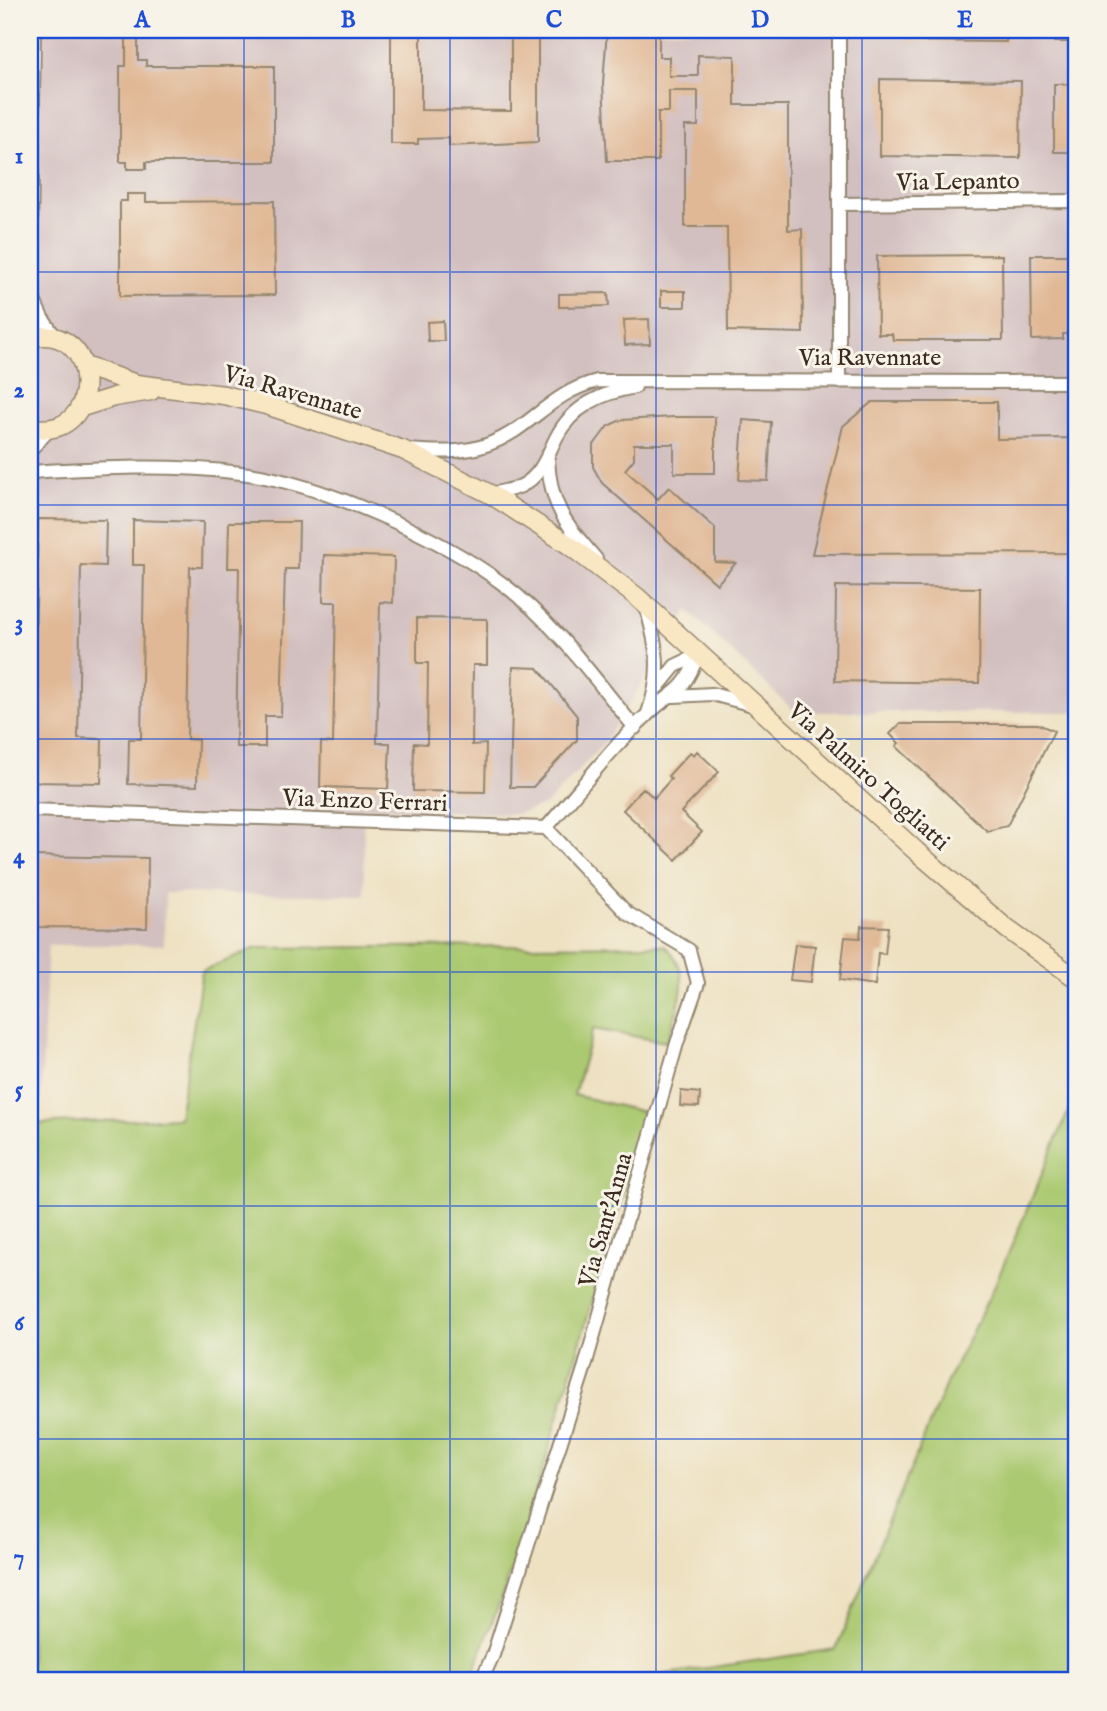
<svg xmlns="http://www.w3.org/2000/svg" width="1107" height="1711" font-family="'IM FELL English',serif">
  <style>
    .industrial { fill: #d2bfc0 }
    .green { fill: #abc971; stroke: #737a48; stroke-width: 2 }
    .building { fill: #e0b895 }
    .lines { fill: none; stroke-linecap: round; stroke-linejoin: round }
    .minor-casing { stroke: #948670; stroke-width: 16 }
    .secondary-casing { stroke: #948670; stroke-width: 21 }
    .minor { stroke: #fff; stroke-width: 12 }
    .secondary { stroke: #f9e7c3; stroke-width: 18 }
    .grid { fill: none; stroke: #1d4ed8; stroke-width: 2; stroke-opacity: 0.55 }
    .labels { text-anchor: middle; stroke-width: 6; stroke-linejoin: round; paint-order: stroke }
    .street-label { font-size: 24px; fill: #3b2a1e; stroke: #f7f3e8 }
    .neatline { fill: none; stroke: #1d4ed8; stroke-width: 2.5 }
    .grid-label { font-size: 23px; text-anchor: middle; font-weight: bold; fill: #1d4ed8 }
  </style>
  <rect width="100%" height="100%" fill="#f7f3e8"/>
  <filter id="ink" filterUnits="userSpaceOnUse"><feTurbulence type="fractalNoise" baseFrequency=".0143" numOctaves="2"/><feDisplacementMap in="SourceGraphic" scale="14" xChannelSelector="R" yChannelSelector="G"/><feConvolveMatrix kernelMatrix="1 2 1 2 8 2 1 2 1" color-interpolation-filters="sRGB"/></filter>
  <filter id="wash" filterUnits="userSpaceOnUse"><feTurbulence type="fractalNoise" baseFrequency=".00686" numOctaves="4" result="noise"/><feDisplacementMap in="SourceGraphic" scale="28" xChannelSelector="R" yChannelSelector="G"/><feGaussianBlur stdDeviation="1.57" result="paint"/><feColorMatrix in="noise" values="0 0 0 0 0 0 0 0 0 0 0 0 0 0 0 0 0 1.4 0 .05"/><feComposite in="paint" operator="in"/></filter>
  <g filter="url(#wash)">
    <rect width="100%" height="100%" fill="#eee1c1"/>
    <path class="industrial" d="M30 30H1077V712H795L688 610 606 741 547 804 517 814 363 808 365 896 165 893 164 945H48L41 1100H30Z"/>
    <path class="green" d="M664 945C696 972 678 1007 666 1042L593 1029 574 1095 648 1113 517 1556 473 1673 480 1681H30V1124L179 1118 202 971 256 948Z
      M1077 1091V1681H619L836 1649 946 1384 995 1285Z"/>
    <g id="blocks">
      <path class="building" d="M126 30H138V60H146V66H274V162H146V169H127V162H120V66H126Z
        M391 30H421V110L511 111V30H538V142L449 146V138L418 139V144H391Z
        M607 30H659V57H669V76H698V55L735 56V105H788V230L802 229 803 333 728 331 727 227H685V126H698V91H669V112H658V161H607L603 83Z
        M909 30H1006V42L909 41Z
        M1054 30H1077V42H1054Z
        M880 79 1021 81 1020 158 880 156Z
        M1054 84H1077V152H1054Z
        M127 194H146V202L274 201 275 295 120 296V201H127Z
        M1002 255 1003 340H893L892 334H878L877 256Z
        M1031 255H1077V334H1063V339L1032 340Z
        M661 291H685V307H661Z
        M608 293 609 306 559 307V294Z
        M649 319 650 344 625 345 624 320Z
        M443 321 444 341H428L427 322Z
        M872 402H997V439L1077 438V553L812 554 843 426Z
        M674 417H715V473H674V444H634V459L625 470 658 499 669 487 715 528V562L736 563 717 584 602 483 593 467V446L608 426 621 420Z
        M743 420 771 422 768 481 739 480Z
        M38 519 106 520 105 566 81 565 78 738 102 739 101 783 30 782V651H35Z
        M133 520 203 522 202 567H190L187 739 198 740 197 786 128 784 129 739H141L144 565H133Z
        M229 522H299L298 569H285L281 716H265V747H236L239 568H228Z
        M324 555 394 557 393 603 380 602 377 743H390L388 789 320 787 321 742 333 743 336 602H323Z
        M836 586 980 588 979 683 835 681Z
        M417 618 487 619V665H473L472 745 486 744 485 792 413 791 414 743 427 744 428 663H417Z
        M513 667 538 668 577 716V740L533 787H510Z
        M900 724H1038L1054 731 1007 826 987 831 896 746 899 743 890 734Z
        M697 751 719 772 681 812 702 832 676 860 623 810 643 788 654 798 671 779 668 776 690 752 694 755Z
        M30 856 148 858 147 928 30 927Z
        M861 926 888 927 885 954 878 953 875 985 840 980 845 937 860 938Z
        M795 944 815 946 811 982 790 980Z
        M681 1091 700 1093 699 1107 680 1106Z"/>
    </g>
  </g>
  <g filter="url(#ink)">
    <use href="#blocks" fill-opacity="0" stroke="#948670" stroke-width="2"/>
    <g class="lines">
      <defs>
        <path id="minor" d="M840 204 1077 201
          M32 296 42 318 57 339
          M30 305 34 30
          M839 382V30
          M30 450 51 428
          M408 450C435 452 463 454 489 444 532 428 548 394 597 381L1077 382
          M548 459C550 506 566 524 596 559
          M30 472C101 468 170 464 241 473 320 483 439 536 503 584 555 623 594 678 635 728
          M490 494C500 492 512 490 521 486 541 476 547 456 556 438 572 406 602 393 635 387
          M646 606C657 647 663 671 648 713
          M658 687 675 666 698 655
          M674 696 712 694 749 704
          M30 810 546 828C579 791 610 749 647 715 674 689 683 695 698 655
          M481 1681 493 1655 585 1366 677 1043 698 983 689 950 627 913 546 828"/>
        <path id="secondary" d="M30 338C103 319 105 445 30 427
          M84 366 136 384 224 395 266 405 403 450 490 494 569 545 637 597 916 851 1007 929 1077 979
          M79 408 114 397 151 391"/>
      </defs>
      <use href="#minor" class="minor-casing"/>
      <use href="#secondary" class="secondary-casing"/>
      <use href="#minor" class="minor"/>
      <use href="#secondary" class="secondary"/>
    </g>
  </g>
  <path class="grid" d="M244 30V1681M450 30V1681M656 30V1681M862 30V1681M30 272H1077M30 505H1077M30 739H1077M30 972H1077M30 1206H1077M30 1439H1077"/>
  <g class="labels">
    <g class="street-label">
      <text transform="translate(958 181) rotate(-1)" y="8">Via Lepanto</text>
      <text x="870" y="365">Via Ravennate</text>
      <text transform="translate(293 392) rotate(16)" y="8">Via Ravennate</text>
      <text transform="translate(869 776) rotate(42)" y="8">Via Palmiro Togliatti</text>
      <text transform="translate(365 800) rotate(2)" y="8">Via Enzo Ferrari</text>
      <text transform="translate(605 1220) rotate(-74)" y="8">Via Sant'Anna</text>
    </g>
  </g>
  <rect width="1107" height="1711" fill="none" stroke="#f7f3e8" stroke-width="77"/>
  <rect x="38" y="38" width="1030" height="1634" class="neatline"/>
  <g class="grid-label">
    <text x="142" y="27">A</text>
    <text x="348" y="27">B</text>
    <text x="554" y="27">C</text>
    <text x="760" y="27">D</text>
    <text x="965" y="27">E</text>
    <text x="19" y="163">1</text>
    <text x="19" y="397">2</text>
    <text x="19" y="630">3</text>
    <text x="19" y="863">4</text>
    <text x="19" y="1097">5</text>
    <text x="19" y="1330">6</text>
    <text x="19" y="1564">7</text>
  </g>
</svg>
